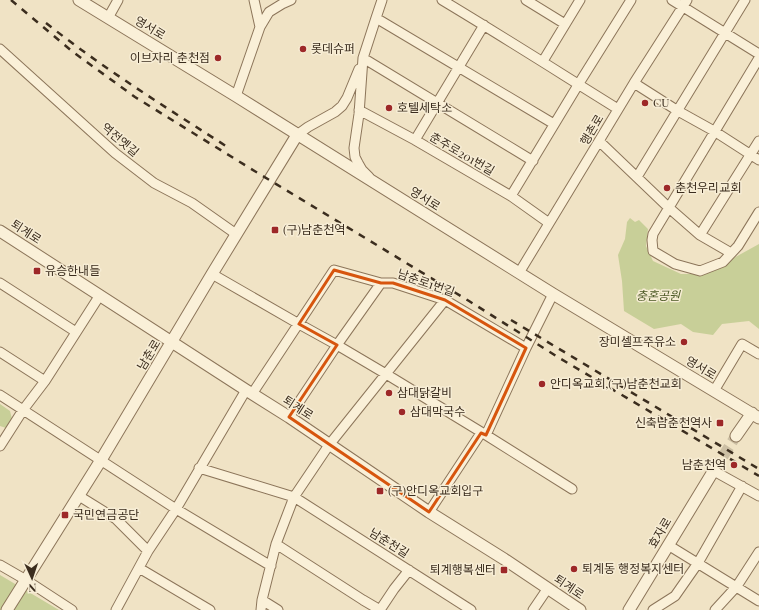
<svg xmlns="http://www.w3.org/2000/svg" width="759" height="610" font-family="'Playfair Display','Noto Sans KR',serif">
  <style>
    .green { fill: #c8cf98 }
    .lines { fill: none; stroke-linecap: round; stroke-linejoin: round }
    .tertiary-tunnel { stroke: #ccbfa4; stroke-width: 11; stroke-dasharray: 11 5.5; stroke-linecap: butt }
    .minor-casing { stroke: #8c755a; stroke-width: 11 }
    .tertiary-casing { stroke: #8c755a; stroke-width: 13 }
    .minor { stroke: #faf0d8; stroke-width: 9 }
    .tertiary { stroke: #faf0d8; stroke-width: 11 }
    .rail { stroke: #3b2d1e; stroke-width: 2.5; stroke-dasharray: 7 7; stroke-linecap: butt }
    .marked { fill: none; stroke: #d7550e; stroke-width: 3; stroke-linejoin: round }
    .poi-dot { fill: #9d2828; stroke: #f7edd5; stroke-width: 1.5 }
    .labels { text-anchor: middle; stroke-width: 3; stroke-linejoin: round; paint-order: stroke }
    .street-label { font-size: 12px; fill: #3b2d1e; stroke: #f7edd5 }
    .poi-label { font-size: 12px; fill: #3b2d1e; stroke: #f7edd5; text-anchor: start }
    .park-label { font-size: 12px; font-style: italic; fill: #4b5824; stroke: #f7edd5 }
  </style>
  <rect width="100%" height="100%" fill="#f0e3c5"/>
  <path class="green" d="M630 218 635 222 639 220 648 229 646 246 653 261 681 274H700L721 265 759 244V329L749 321 722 324 713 335 693 332 681 324 654 329 624 311 622 281 618 255 625 239 627 222Z
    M0 404 10 411 12 419 6 428 0 426Z
    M0 575 59 610H0Z"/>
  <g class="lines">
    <path class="tertiary-tunnel" d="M714 470 736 436"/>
    <defs>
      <path id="minor" d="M442 0C502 36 560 73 618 109
        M526 0 565 24
        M672 0 759 54
        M108 18 118 0
        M376 18 554 124
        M260 27 269 12 282 4 291 0
        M0 49 115 153 154 183 192 203 236 234
        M363 58 533 161
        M759 58 653 234 652 240 653 251 675 264 700 271 723 262 738 246 759 212
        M543 61 580 0
        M634 83 678 111 714 131 759 160
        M236 96 260 27 254 0
        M359 110 415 140 511 196 549 223
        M297 135 308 127 335 112 342 106 347 98 359 69
        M415 140 484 25
        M599 141 668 207 700 235 731 253
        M369 177 362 170 358 163 355 157 354 148 359 114 363 58 376 18 382 0
        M637 177 745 0
        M511 196 578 85 631 0
        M700 235 759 141
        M519 273 599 141 634 83 687 0
        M212 274 299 324 337 345 386 374 486 435 572 489
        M0 283 76 332
        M0 352 45 381
        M714 391 742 344 759 354
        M252 394 334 270 381 283H393L445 300 526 348
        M0 395 176 509 271 566
        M289 417 337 345 381 283
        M486 435 526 348 553 294
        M0 446 23 410 45 381 100 295
        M199 468 294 497 471 610
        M714 471 759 496
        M79 496 116 519 148 551
        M429 512 481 433
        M276 544 363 600 380 610
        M668 545 759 601
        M0 565 26 580 72 610
        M139 568 210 610
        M262 600 278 610
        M116 610 148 551 176 509 246 390
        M261 610 262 600 276 544 294 497 329 445 445 300
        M380 610 394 589 409 570
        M533 610 548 588
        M653 610 675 596 698 563 742 486
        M715 610 737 586 759 552"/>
      <path id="tertiary" d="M79 0 236 96 553 294 759 418
        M0 231 246 390 289 417 429 512 504 559 580 610
        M736 436 752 413
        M7 610 101 460 212 274 297 135
        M629 610 714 470"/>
    </defs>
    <use href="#minor" class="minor-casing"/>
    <use href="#tertiary" class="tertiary-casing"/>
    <use href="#minor" class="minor"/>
    <use href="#tertiary" class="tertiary"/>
    <path class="rail" d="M11 0 73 52 135 97 248 167 469 301 561 359 759 476
      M46 23C104 69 167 108 229 148
      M511 320 759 469"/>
  </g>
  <path class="marked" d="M334 270 381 283H393L445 300 526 348 486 435 481 433 429 512 289 417 337 345 299 324Z"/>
  <g class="poi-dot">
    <circle cx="303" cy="49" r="4"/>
    <circle cx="218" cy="58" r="4"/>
    <circle cx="645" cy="103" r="4"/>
    <circle cx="389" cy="108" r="4"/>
    <circle cx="667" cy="188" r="4"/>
    <rect x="271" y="226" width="8" height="8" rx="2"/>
    <rect x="33" y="267" width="8" height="8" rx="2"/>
    <circle cx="684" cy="342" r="4"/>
    <circle cx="542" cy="384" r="4"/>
    <circle cx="389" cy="393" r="4"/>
    <circle cx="402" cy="412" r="4"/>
    <rect x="716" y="419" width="8" height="8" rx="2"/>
    <circle cx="734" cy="465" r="4"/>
    <rect x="376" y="487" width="8" height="8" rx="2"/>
    <rect x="61" y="511" width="8" height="8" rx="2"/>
    <circle cx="574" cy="569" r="4"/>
    <rect x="500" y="566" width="8" height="8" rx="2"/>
  </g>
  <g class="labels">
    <g class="street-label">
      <text transform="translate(150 28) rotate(31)" y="4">영서로</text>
      <text transform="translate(592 130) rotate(-59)" y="4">행촌로</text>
      <text transform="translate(120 140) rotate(40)" y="4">역전옛길</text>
      <text transform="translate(462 154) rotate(30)" y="4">춘주로201번길</text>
      <text transform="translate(425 199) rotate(32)" y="4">영서로</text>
      <text transform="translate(26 232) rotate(33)" y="4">퇴계로</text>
      <text transform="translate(426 283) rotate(19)" y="4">남춘로1번길</text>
      <text transform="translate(149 355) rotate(-59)" y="4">남춘로</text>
      <text transform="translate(701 368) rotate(31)" y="4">영서로</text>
      <text transform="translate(298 408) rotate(33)" y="4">퇴계로</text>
      <text transform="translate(660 533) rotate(-59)" y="4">효자로</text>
      <text transform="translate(389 543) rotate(32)" y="4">남춘천길</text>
      <text transform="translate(569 587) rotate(34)" y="4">퇴계로</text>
    </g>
    <g class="poi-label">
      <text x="311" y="53">롯데슈퍼</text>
      <text x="210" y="62" text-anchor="end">이브자리 춘천점</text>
      <text x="653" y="107">CU</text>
      <text x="397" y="112">호텔세탁소</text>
      <text x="675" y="192">춘천우리교회</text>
      <text x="283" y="234">(구)남춘천역</text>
      <text x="45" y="275">유승한내들</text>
      <text x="676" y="346" text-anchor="end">장미셀프주유소</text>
      <text x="550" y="388">안디옥교회,(구)남춘천교회</text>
      <text x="397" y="397">삼대닭갈비</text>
      <text x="410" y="416">삼대막국수</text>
      <text x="712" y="427" text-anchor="end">신축남춘천역사</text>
      <text x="726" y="469" text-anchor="end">남춘천역</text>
      <text x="388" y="495">(구)안디옥교회입구</text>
      <text x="73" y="519">국민연금공단</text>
      <text x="582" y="573">퇴계동 행정복지센터</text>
      <text x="496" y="574" text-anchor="end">퇴계행복센터</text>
    </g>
    <g class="park-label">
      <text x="658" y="300">충혼공원</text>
    </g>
  </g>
  <g transform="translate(32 578) rotate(177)" stroke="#f7edd5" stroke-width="3" paint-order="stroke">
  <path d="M0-3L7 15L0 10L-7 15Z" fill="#3b2d1e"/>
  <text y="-6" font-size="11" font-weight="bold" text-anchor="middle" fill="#3b2d1e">N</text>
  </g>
</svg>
